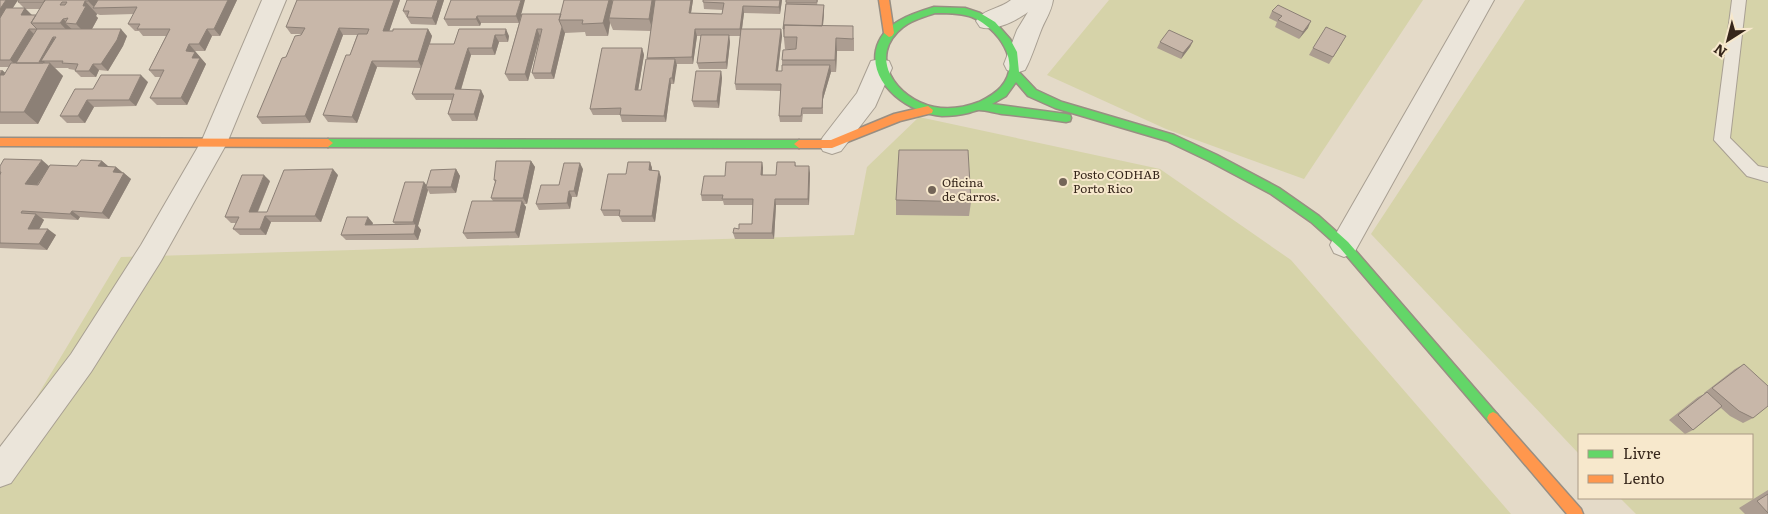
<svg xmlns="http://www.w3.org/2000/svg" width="1768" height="514" font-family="Literata,serif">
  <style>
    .green { fill: #d6d3a9 }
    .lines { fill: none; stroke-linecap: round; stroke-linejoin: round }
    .lane-casing { stroke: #a89f92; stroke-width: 2 }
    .street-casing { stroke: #a89f92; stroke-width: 2 }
    .fast-casing { stroke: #988e82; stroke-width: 3 }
    .slow-casing { stroke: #988e82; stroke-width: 3 }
    .lane { fill: #ebe5da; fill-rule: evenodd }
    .street { fill: #ebe5da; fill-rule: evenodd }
    .fast { fill: #63d668; fill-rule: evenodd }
    .slow { fill: #ff974d; fill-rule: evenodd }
    .wall { fill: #ac9d91; fill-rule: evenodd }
    .shaded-wall { fill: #8c8076 }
    .building { fill: #c8b7a9; stroke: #8c8076; fill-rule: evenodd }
    .poi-dot { fill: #736558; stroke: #f7e8cc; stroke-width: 2 }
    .labels { text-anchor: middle; stroke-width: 4; stroke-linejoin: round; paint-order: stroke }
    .poi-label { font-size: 12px; fill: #36261b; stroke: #f7e8cc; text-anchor: start }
  </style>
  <rect width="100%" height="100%" fill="#e4dac8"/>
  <path class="green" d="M1109 0H1423L1304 179 1166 129 1047 75Z
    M1525 0H1768V514H1636L1620 498H1752V435H1579V454L1371 234Z
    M919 117 1160 169 1291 260 1511 514H0V458L121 257 854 235 867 167Z"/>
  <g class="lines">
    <defs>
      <path id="lane" d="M1732 0H1746L1730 138 1758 166 1768 168V182L1747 176 1714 140Z"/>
      <path id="street" d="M262 0H286L227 143 161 261 91 372 11 483 0 487V447L71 354 141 245 202 140Z
        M1011 0H1053C1051 13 1044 21 1040 33 1035 46 1031 59 1025 70L1016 73 1007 70 1004 64 1017 30 1028 12C1016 21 994 32 980 27L976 21C983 9 1000 9 1011 0Z
        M1470 0H1494L1354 253 1344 257 1334 253 1330 245 1334 237Z
        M880 59 889 61 892 68 875 107 841 151 832 154 823 151 819 144 823 137 857 93 871 61Z"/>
      <path id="fast" d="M934 7 965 8 980 13 995 22 1010 39 1017 52 1019 72 1036 90 1062 102 1174 135 1217 155 1279 188 1319 216 1348 242 1497 414 1499 418 1497 422 1493 424 1489 422 1340 248 1311 222 1271 194 1209 161 1167 141 1055 108 1028 96 1016 82 1006 96 992 104 1066 114 1070 115 1071 118 1070 121 1066 122C1045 119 1023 116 1002 114 995 113 986 110 979 110 976 110 972 112 968 113 960 115 951 116 942 116 912 114 869 86 876 50 882 23 911 14 934 7ZM935 13C947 13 961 13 972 17 998 28 1023 62 1001 87 995 94 987 98 979 102 966 107 949 110 934 107 896 99 866 56 903 27 912 20 924 17 935 13Z
        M328 139 799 140 804 144 799 148 328 147 323 143Z"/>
      <path id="slow" d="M879 0H889L894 33 892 36 889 37 884 33Z
        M928 106 933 110 932 113 900 121 832 148H799L794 144 799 140H831L894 114Z
        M0 138 328 139 333 143 328 147 0 146Z
        M1493 412 1497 414 1581 509 1583 514H1567L1489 422 1487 418 1489 414Z"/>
    </defs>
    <use href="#lane" class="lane-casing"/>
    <use href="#street" class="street-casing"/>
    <use href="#fast" class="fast-casing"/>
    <use href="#slow" class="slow-casing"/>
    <use href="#lane" class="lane"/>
    <use href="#street" class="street"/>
    <use href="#fast" class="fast"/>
    <use href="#slow" class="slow"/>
  </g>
  <path class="wall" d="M0 0H18L12 8H24L18 2 19 0H237L220 36H212L205 51H195L206 64 187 105H157L150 98 161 77H155L149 70 166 36H143L139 31H135L128 24 134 14 100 15 97 14 96 16 98 18 92 29 127 36 123 46 108 71 99 70 96 77H81L75 71V70L69 69 68 68H55L63 76 38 124H0V70H2L5 73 9 67H0ZM25 9H40L36 15H31Z
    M297 0H400L389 31 428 29 432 36 430 44H454L459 29 509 36 508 42H499L495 55H471L461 90 484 96 477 121H452L448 114 452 100H416L412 94 421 68 377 67 357 123 328 122 323 115 350 55 357 35H343L310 123 262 124 257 117 286 57 301 34H291L286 27Z
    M407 0H444L436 25 411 24 403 11Z
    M451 0 522 14H561L564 0H693L691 13 722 14 723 10 704 9 703 0H782L780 14 744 13 742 29H781L782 36 778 71H782V60L796 49H785L783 29 786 0H818L817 5H824V12L823 26 854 38V51H837L836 72H831L823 99V114H803L802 122H780L779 116 781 91 736 90 735 84 740 36H729L730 42 727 69H699L697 63 701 36H697L693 64H676L674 84H671L666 122H622L620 115H593L590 109 642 48 644 55 638 90H641L647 59 651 31 613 30 610 23 608 36H586L585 32 565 33 554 79H535L532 73 541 36H540L528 81H509L505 74 519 23H481L480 26H448L444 19Z
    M1272 11 1308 28 1299 39 1275 27 1277 22 1269 18Z
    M1193 41 1190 47 1181 59 1157 48 1160 42Z
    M1342 43 1329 64 1309 55 1313 48Z
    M721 71 722 78 719 108 694 107 692 101Z
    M148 82 136 106 94 107 85 123H67L60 116 93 89Z
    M102 161 109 167H116L131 179 109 219 80 217 78 220 42 218 44 220 39 229 56 235 47 250 0 248V166H77Z
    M531 161 535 167 527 204H524L526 207 519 238 467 239 463 233 493 201 491 198 495 182 494 180Z
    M650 162 652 168V170L661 177 655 222H622L619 216H604L601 210 626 174Z
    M762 162 763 168V175H776L795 162 796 166 810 173 809 205H776L774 239H735L733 233 739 229 752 224 753 205H724L723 201H702L701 195 725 176Z
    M456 169 460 176 456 193 430 194 428 190 418 226 421 230 418 240H346L341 235 373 223 372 225 395 224 393 222 427 185Z
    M583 169 577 197H572L570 209 539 210 536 204 559 185Z
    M338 175 321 222H271L266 235H240L233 229 236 223H231L225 217 270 181 258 212H267Z
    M896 200 971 202 969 216 896 215Z
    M1744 364 1753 418 1743 423 1730 416 1721 408 1693 430 1685 434 1669 420 1698 397 1704 394V393L1735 369Z
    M1768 490V514H1745L1739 508Z"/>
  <path class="shaded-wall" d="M6 0H18L0 28V9Z
    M89 0H108L95 8 88 1Z
    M228 0H237L220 36 214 29Z
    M394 0H400L387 38 383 31Z
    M438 0H444L436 25 432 18Z
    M521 0H525L519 23 516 16Z
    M608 0H612L614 6 609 18 610 23 608 36 603 23Z
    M652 0H658L653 31 649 19Z
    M691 0H693L690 19 689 13Z
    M780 0H782L780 14 779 7Z
    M85 1 97 14 96 16 98 18 88 36 76 24Z
    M824 5V12L822 37 821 30Z
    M743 6 744 13 741 36 740 29Z
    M25 8 32 15H21Z
    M477 16 481 23 480 26 476 19Z
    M63 19 68 23H65L75 32 72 36 60 23Z
    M1311 21 1308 28 1299 39 1303 32Z
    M562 27 565 33 554 79 551 73Z
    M339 28 343 35 310 123 305 116Z
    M29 29 36 36 16 65 10 60Z
    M121 29 127 36 123 46 108 71 101 64Z
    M207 29 212 36 205 51 199 44Z
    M428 29 432 36 422 68 418 61Z
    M506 29 509 36 508 42 505 35Z
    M537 29 540 36 528 81 525 74Z
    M695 29 697 36 693 64 692 57Z
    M781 29 782 36 777 77 776 71Z
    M495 35 499 42 495 55 492 48Z
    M729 35 730 42 727 69 726 62Z
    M53 37 60 44 44 62 49 66 50 63 63 76 38 124 24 112 39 62Z
    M836 38 837 51 836 72 835 60Z
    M1193 41 1190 47 1181 59 1183 53Z
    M189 44 206 64 187 105 181 98 186 51Z
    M468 48 471 55 459 96 455 89Z
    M642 48 644 55 637 97 635 90Z
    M675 59 677 65 674 84 672 78Z
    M372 61 377 67 357 123 352 117Z
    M93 64 99 70 96 77 89 71Z
    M830 65 831 72 823 99V114V92Z
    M2 70 10 77 0 94V74Z
    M721 71 722 78 719 108 717 101Z
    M141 75 148 82 136 106 129 100Z
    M670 78 671 84 666 122 664 116Z
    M481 90 484 96 477 121 474 114Z
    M87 100 94 107 85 123 78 116Z
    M42 160 50 167 33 190 25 184Z
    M102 161 109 167 98 166Z
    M531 161 535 167 527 204 523 198Z
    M650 162 652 168 651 177 649 170Z
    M762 162 763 168 762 181 761 175Z
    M580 163 583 169 577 197 574 191Z
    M809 166 810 173 809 205 808 199Z
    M116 167 123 173 113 172Z
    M333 169 338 175 321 222 315 216Z
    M456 169 460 176 456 193 451 187Z
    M659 171 661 177 655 222 652 216Z
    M124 173 131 179 109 219 102 213Z
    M264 175 270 181 255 218 249 212Z
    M424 182 428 187H426L428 190 418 226 421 230 418 240 414 234 416 226 413 222Z
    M569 191 572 197 570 209 567 203Z
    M775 199 776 205 774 239 772 233Z
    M522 201 526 207 519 238 515 232Z
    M72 211 80 217 78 220 70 214Z
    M36 214 44 220 36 235 28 229Z
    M265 216 271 222 266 235 260 229Z
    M368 217 373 223 370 231 365 225Z
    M48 229 56 235 47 250 39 244Z"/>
  <path class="building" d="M0 0H6L0 9Z
    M19 0H45L44 2H18Z
    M45 0H89L88 1H85L83 6H86L76 24 65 23 68 18 63 19 60 23H31ZM62 2H67L65 5H60Z
    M98 0H228L214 29H207L199 44H189L186 51 195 52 192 58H200L181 98H150L164 70H149L170 29H137L140 24H128L137 7 93 8Z
    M297 0H394L383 31H393V29H428L418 61H372L352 117 323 115 346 55H350L358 34H367L369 29 339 28 305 116 257 117 282 58 286 57 295 36 301 35 305 28 286 27Z
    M407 0H438L432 18 407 17 409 11H403Z
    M451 0H521L516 16H477L476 19H444Z
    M564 0H609L603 23 582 24 583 20H559Z
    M613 0H652L649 19 609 18Z
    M655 0H691L689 13 722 14 724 3 703 2V0H780L779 7 743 6 740 29H695L692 57 647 58Z
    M786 0H817V2H786Z
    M786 4 824 5 822 26 784 25V29H783Z
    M1278 5 1311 21 1303 32 1278 20 1282 16 1272 11Z
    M6 8H25L21 15H36L31 23 37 29H121L117 40 101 64H93L89 71H75L78 64 62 63 63 61H41L56 37H53L39 62H44L43 63H16L37 29H29L10 60H0V18Z
    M522 14H561L559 20 562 27 551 73H532L542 29H537L525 74H505Z
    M784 25 853 26V39L836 38 835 60H782L783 50 796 49 797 37H784Z
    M1326 27 1346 36 1333 57 1313 48Z
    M459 29H506L505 35H495L492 48H468L455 89 481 90 474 114H448L454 94H412L429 44H454Z
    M741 29H781L776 71H782V65H830L823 92 822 108H802L801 116H779L781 84H735Z
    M1169 30 1193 41 1183 53 1160 42Z
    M701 35H729L726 62 697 63Z
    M602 48H642L635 90H641L646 59H675L672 78H670L664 116 620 115 621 108 590 109Z
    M11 63H50L24 112H0V75H4Z
    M696 71H721L717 101H692Z
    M101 75H141L129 100H87L78 116H60L75 89H93Z
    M899 150H968L971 202 896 200Z
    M4 159 42 160 25 184 38 185 50 165 77 166 81 160 102 161 98 166 116 167 113 172 124 173 102 213 72 211 70 214 22 211 21 213 36 214 28 229H48L39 244 0 243V175L1 172H0V166Z
    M496 161H531L523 198H491L496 180H494Z
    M628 162H650L649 170 659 171 652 216H619L620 210H601L608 174H626Z
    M726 162H762L761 175H776L777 162H795V166H809L808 199H775L772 233H733L734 228 739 229V224H752L753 199H722L723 195H701L704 176H725Z
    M564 163H580L574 191H569L567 203 536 204 541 185H559Z
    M333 169 315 216H265L260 229H233L239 217H225L242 175H264L249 212H267L284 170Z
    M456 169 451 187H426L431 170Z
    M405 182H424L413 222H393Z
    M472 201H522L515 232 463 233Z
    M347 217H368L365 225 416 224 414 234 341 235Z
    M1744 364 1768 386V406L1753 418 1739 411 1712 388Z
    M1707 392 1722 406 1693 430 1678 415Z
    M1768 494V513L1757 501Z"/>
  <g class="poi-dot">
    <circle cx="1063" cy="182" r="5"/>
    <circle cx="932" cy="190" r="5"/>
  </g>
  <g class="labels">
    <g class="poi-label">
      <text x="1073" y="179">Posto CODHAB<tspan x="1073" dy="14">Porto Rico</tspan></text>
      <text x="942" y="187">Oficina<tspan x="942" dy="14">de Carros.</tspan></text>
    </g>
  </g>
  <rect x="1578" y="434" width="175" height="65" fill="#f7e8cc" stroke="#aa9a85"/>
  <rect x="1588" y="450" width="25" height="8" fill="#63d668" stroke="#aa9a85"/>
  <text x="1623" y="459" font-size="15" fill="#36261b">Livre</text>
  <rect x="1588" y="475" width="25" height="8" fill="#ff974d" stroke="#aa9a85"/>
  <text x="1623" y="484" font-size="15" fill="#36261b">Lento</text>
  <g transform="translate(1728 40) rotate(216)" stroke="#f7e8cc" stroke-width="4" paint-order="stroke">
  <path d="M0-4L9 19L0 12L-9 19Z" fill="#36261b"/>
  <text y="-8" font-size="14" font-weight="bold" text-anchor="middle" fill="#36261b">N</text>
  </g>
</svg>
